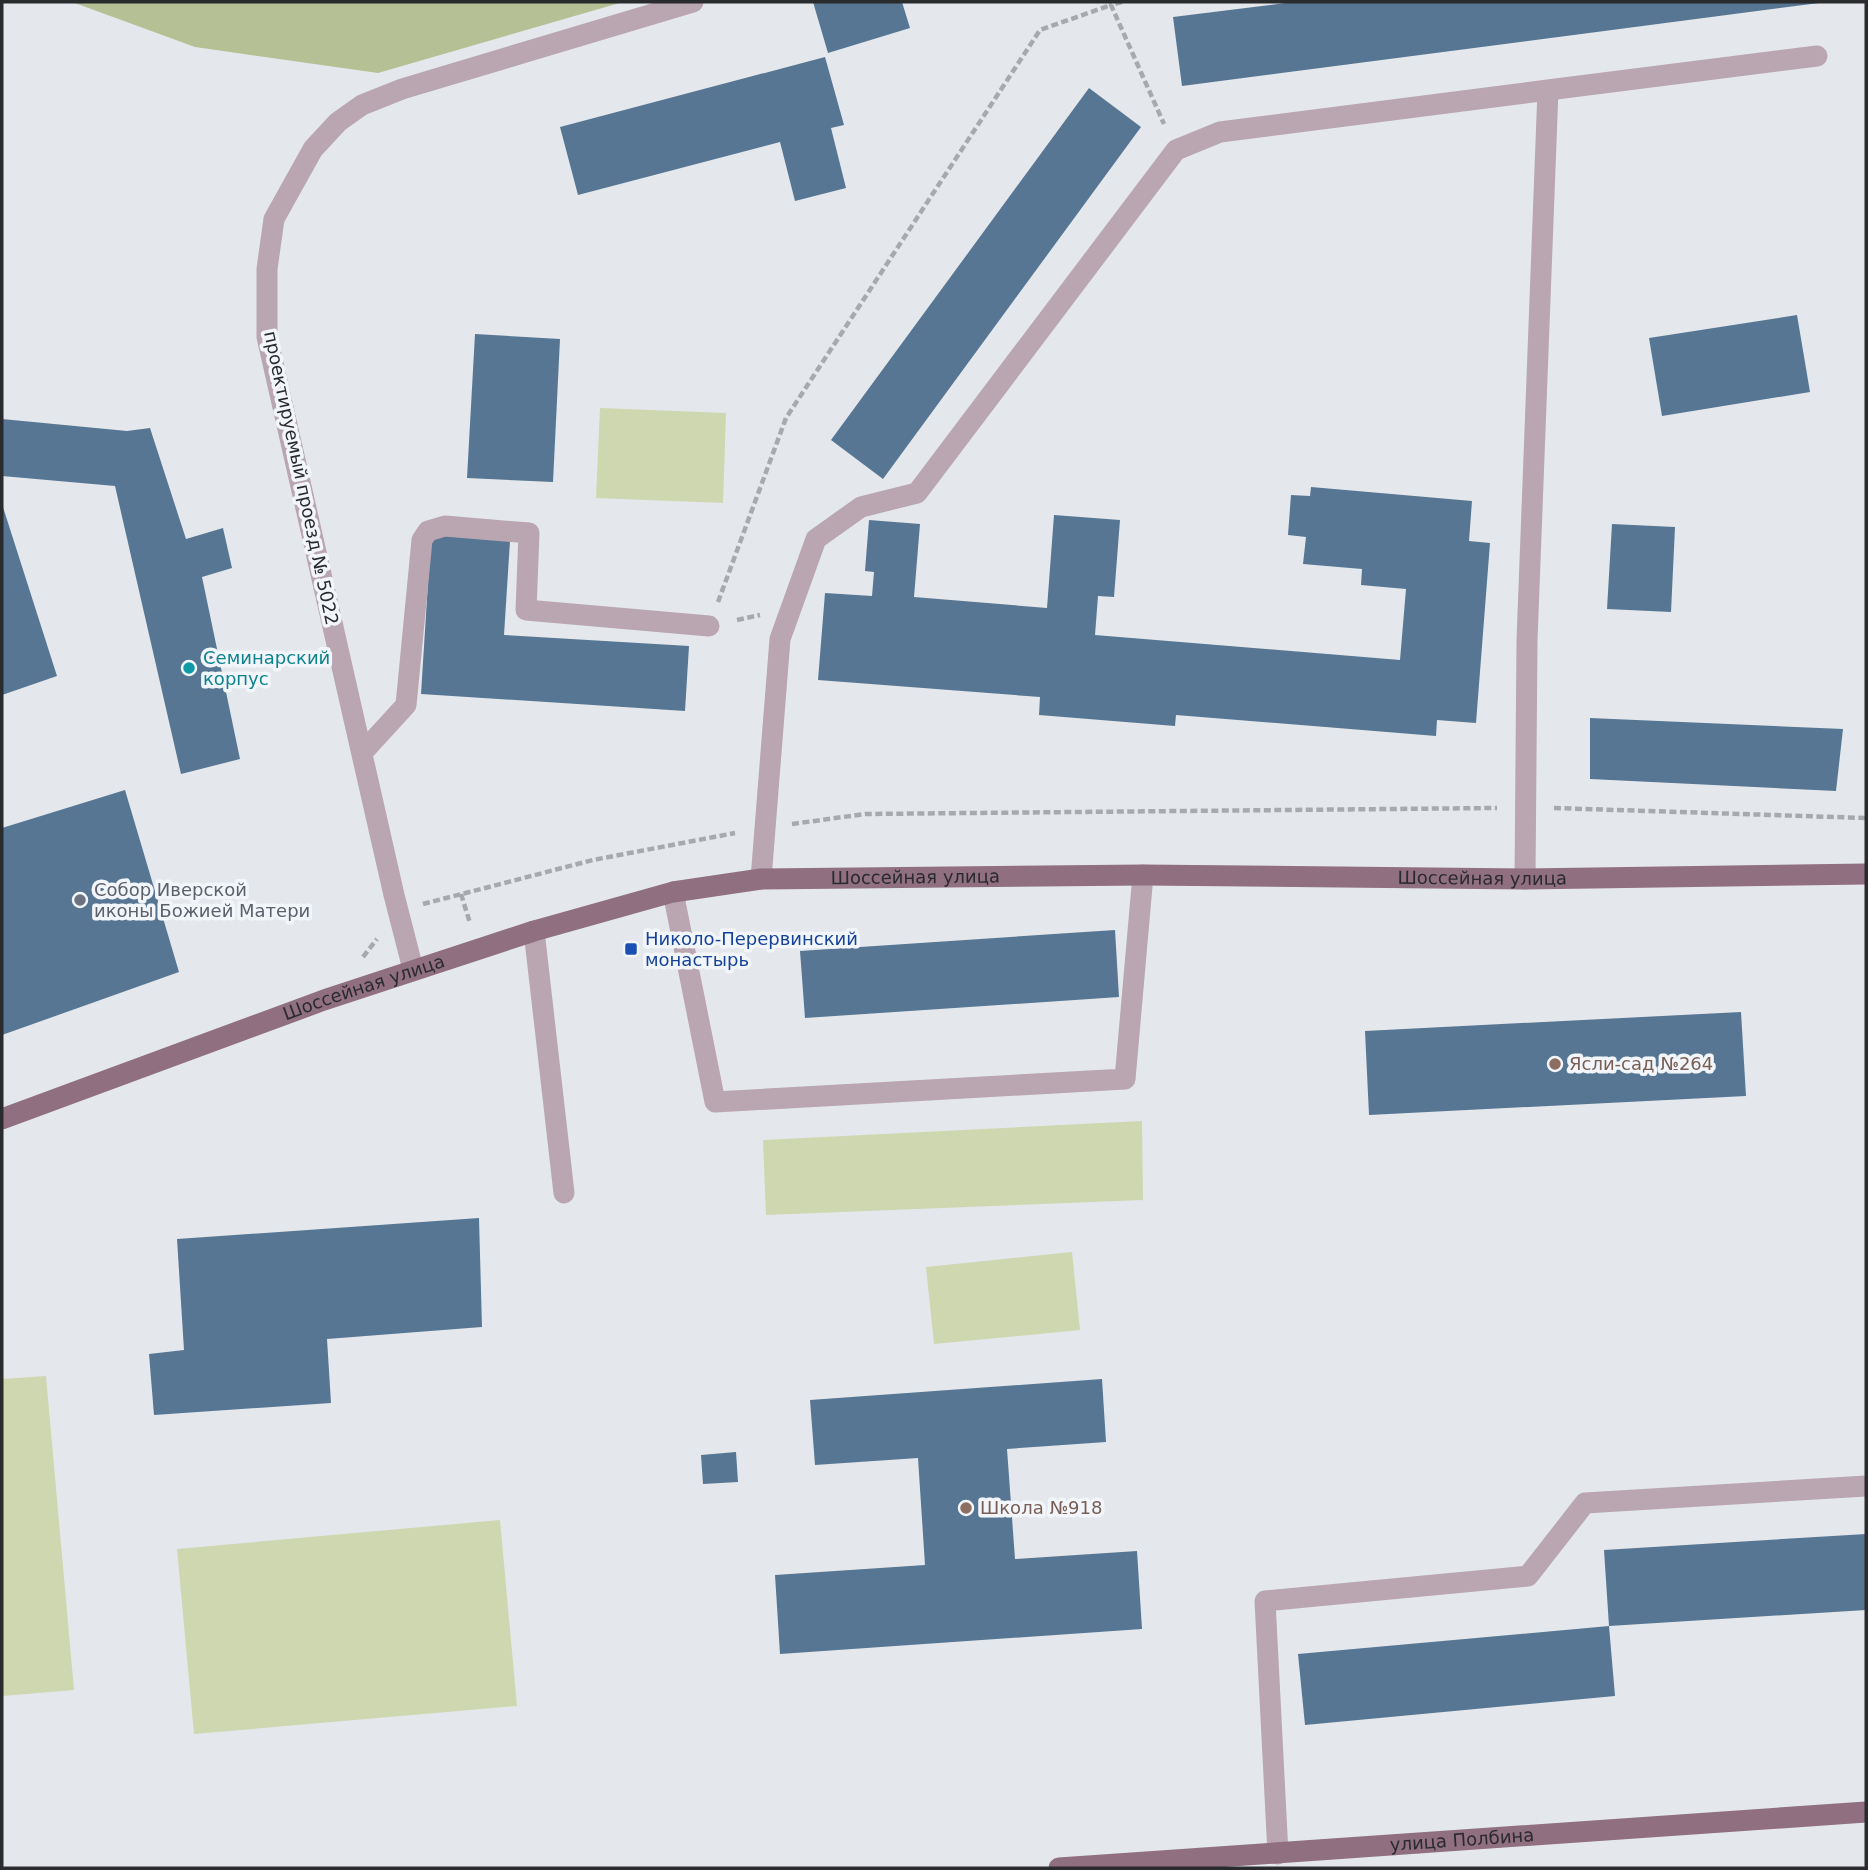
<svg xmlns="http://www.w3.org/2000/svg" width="1868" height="1870" font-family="'DejaVu Sans',sans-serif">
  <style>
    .green { fill: #ced7b0 }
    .forest { fill: #b6c095 }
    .building { fill: #577693 }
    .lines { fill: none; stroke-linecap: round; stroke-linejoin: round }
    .path { stroke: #a7aaad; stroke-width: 4.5; stroke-dasharray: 7 3.5; stroke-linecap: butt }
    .minor { stroke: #b9a6b0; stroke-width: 21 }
    .major { stroke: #906f81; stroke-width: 21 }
    .culture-dot { fill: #0f9aa8; stroke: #f2f6fa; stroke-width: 2.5 }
    .worship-dot { fill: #6b7280; stroke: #f2f6fa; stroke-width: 2.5 }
    .transit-dot { fill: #1a4fb4; stroke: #f2f6fa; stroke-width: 2.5 }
    .education-dot { fill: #8d6e63; stroke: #f2f6fa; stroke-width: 2.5 }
    .labels { text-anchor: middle; stroke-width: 7; stroke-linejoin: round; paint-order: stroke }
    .street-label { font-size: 18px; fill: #2a2b2d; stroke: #f2f6fa }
    .culture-label { font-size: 18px; fill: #0d838f; stroke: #f2f6fa; text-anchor: start }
    .worship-label { font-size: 18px; fill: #5b616d; stroke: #f2f6fa; text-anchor: start }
    .transit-label { font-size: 18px; fill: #164399; stroke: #f2f6fa; text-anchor: start }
    .education-label { font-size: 18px; fill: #785e54; stroke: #f2f6fa; text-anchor: start }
  </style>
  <rect width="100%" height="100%" fill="#e4e8ec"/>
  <path class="green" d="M600 408 726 413 723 503 596 498Z
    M1142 1121 1143 1200 766 1215 763 1140Z
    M1072 1252 1080 1330 934 1344 926 1267Z
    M46 1376 74 1690 2 1696V1379Z
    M500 1520 517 1706 194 1734 177 1549Z"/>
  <path class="forest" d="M72 2H623L378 73 195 47Z"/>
  <path class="building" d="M813 2H902L910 28 828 53Z
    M1293 2H1819V3L1182 86 1173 17Z
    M825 57 844 125 831 128 846 188 795 201 780 142 578 195 560 127Z
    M1089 88 1141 127 883 479 831 440Z
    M1797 315 1810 392 1662 416 1649 338Z
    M475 334 560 339 553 482 467 478Z
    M2 419 127 431 150 428 186 539 223 528 232 568 202 577 240 759 181 774 115 486 2 476Z
    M1311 487 1472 501 1469 541 1490 543 1476 723 1437 720 1436 736 1176 715 1175 726 1039 715 1040 697 818 680 825 593 872 596 874 572 865 571 869 520 920 524 914 597 1047 608 1054 515 1120 520 1114 597 1098 596 1095 635 1400 660 1406 589 1361 585 1362 569 1303 564 1306 537 1288 535 1291 495 1310 496Z
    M2 504 57 676 2 695Z
    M1612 524 1675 527 1671 612 1607 609Z
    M431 535 510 541 504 635 689 646 685 711 421 694Z
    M1590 718 1843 729 1836 791 1590 779Z
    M125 790 179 972 2 1035V828Z
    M1115 930 1119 997 805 1018 800 951Z
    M1741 1012 1746 1096 1369 1115 1365 1031Z
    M479 1218 482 1327 327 1339 331 1403 154 1415 149 1354 184 1350 177 1239Z
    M1102 1379 1106 1442 1007 1449 1015 1559 1137 1551 1142 1629 780 1654 775 1575 925 1565 918 1458 815 1465 810 1400Z
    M736 1452 738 1482 703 1484 701 1455Z
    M1866 1534V1610L1609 1626 1604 1550Z
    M1609 1626 1615 1696 1305 1725 1298 1654Z"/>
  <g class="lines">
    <path class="path" d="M1122 2 1111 5 1164 124
      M718 602 786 418 1040 30 1111 5
      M737 620 760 615
      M1554 808 1866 818
      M792 824 865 814 1497 808
      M461 894 470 923
      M423 904 593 860 735 833
      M363 957 377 939"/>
    <path class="minor" d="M1548 90 1817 56
      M362 753 406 705 422 540 428 531 445 526 529 533 526 610 709 626
      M761 879 780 639 816 539 861 507 917 493 1176 150 1220 132 1548 90 1527 640 1525 879
      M673 892 715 1102 1125 1079 1143 875
      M534 931 564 1193
      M413 969 394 895 267 337V269L274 219 313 149 338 122 362 105 402 89 693 2
      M1278 1854 1265 1601 1528 1576 1585 1503 1866 1486"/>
    <g class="major">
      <path id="s1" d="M2 1119 324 1000 534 931 673 892 761 879 1143 875 1525 879 1866 874"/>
      <path id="s2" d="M1059 1868 1866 1812"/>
    </g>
  </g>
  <circle class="culture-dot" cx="189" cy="668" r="7"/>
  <circle class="worship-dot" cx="80" cy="900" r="7"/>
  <rect class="transit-dot" x="624" y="942" width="14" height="14" rx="3.5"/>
  <g class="education-dot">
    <circle cx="1555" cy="1064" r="7"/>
    <circle cx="966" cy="1508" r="7"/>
  </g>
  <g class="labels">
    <g class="street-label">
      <text transform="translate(301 478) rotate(78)" y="6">проектируемый проезд № 5022</text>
      <text dy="6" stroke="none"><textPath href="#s1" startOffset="952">Шоссейная улица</textPath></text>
      <text dy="6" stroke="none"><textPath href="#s1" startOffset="1519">Шоссейная улица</textPath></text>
      <text dy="6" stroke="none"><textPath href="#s1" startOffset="385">Шоссейная улица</textPath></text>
      <text dy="6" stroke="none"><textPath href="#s2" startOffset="404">улица Полбина</textPath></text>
    </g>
    <g class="culture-label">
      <text x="203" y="664">Семинарский<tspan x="203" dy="21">корпус</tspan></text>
    </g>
    <g class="worship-label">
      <text x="94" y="896">Собор Иверской<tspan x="94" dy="21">иконы Божией Матери</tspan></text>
    </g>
    <g class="transit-label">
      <text x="645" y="945">Николо-Перервинский<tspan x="645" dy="21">монастырь</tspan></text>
    </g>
    <g class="education-label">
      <text x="1569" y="1070">Ясли-сад №264</text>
      <text x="980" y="1514">Школа №918</text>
    </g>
  </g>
  <rect width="1868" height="1870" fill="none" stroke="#2a2b2d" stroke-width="7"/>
</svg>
